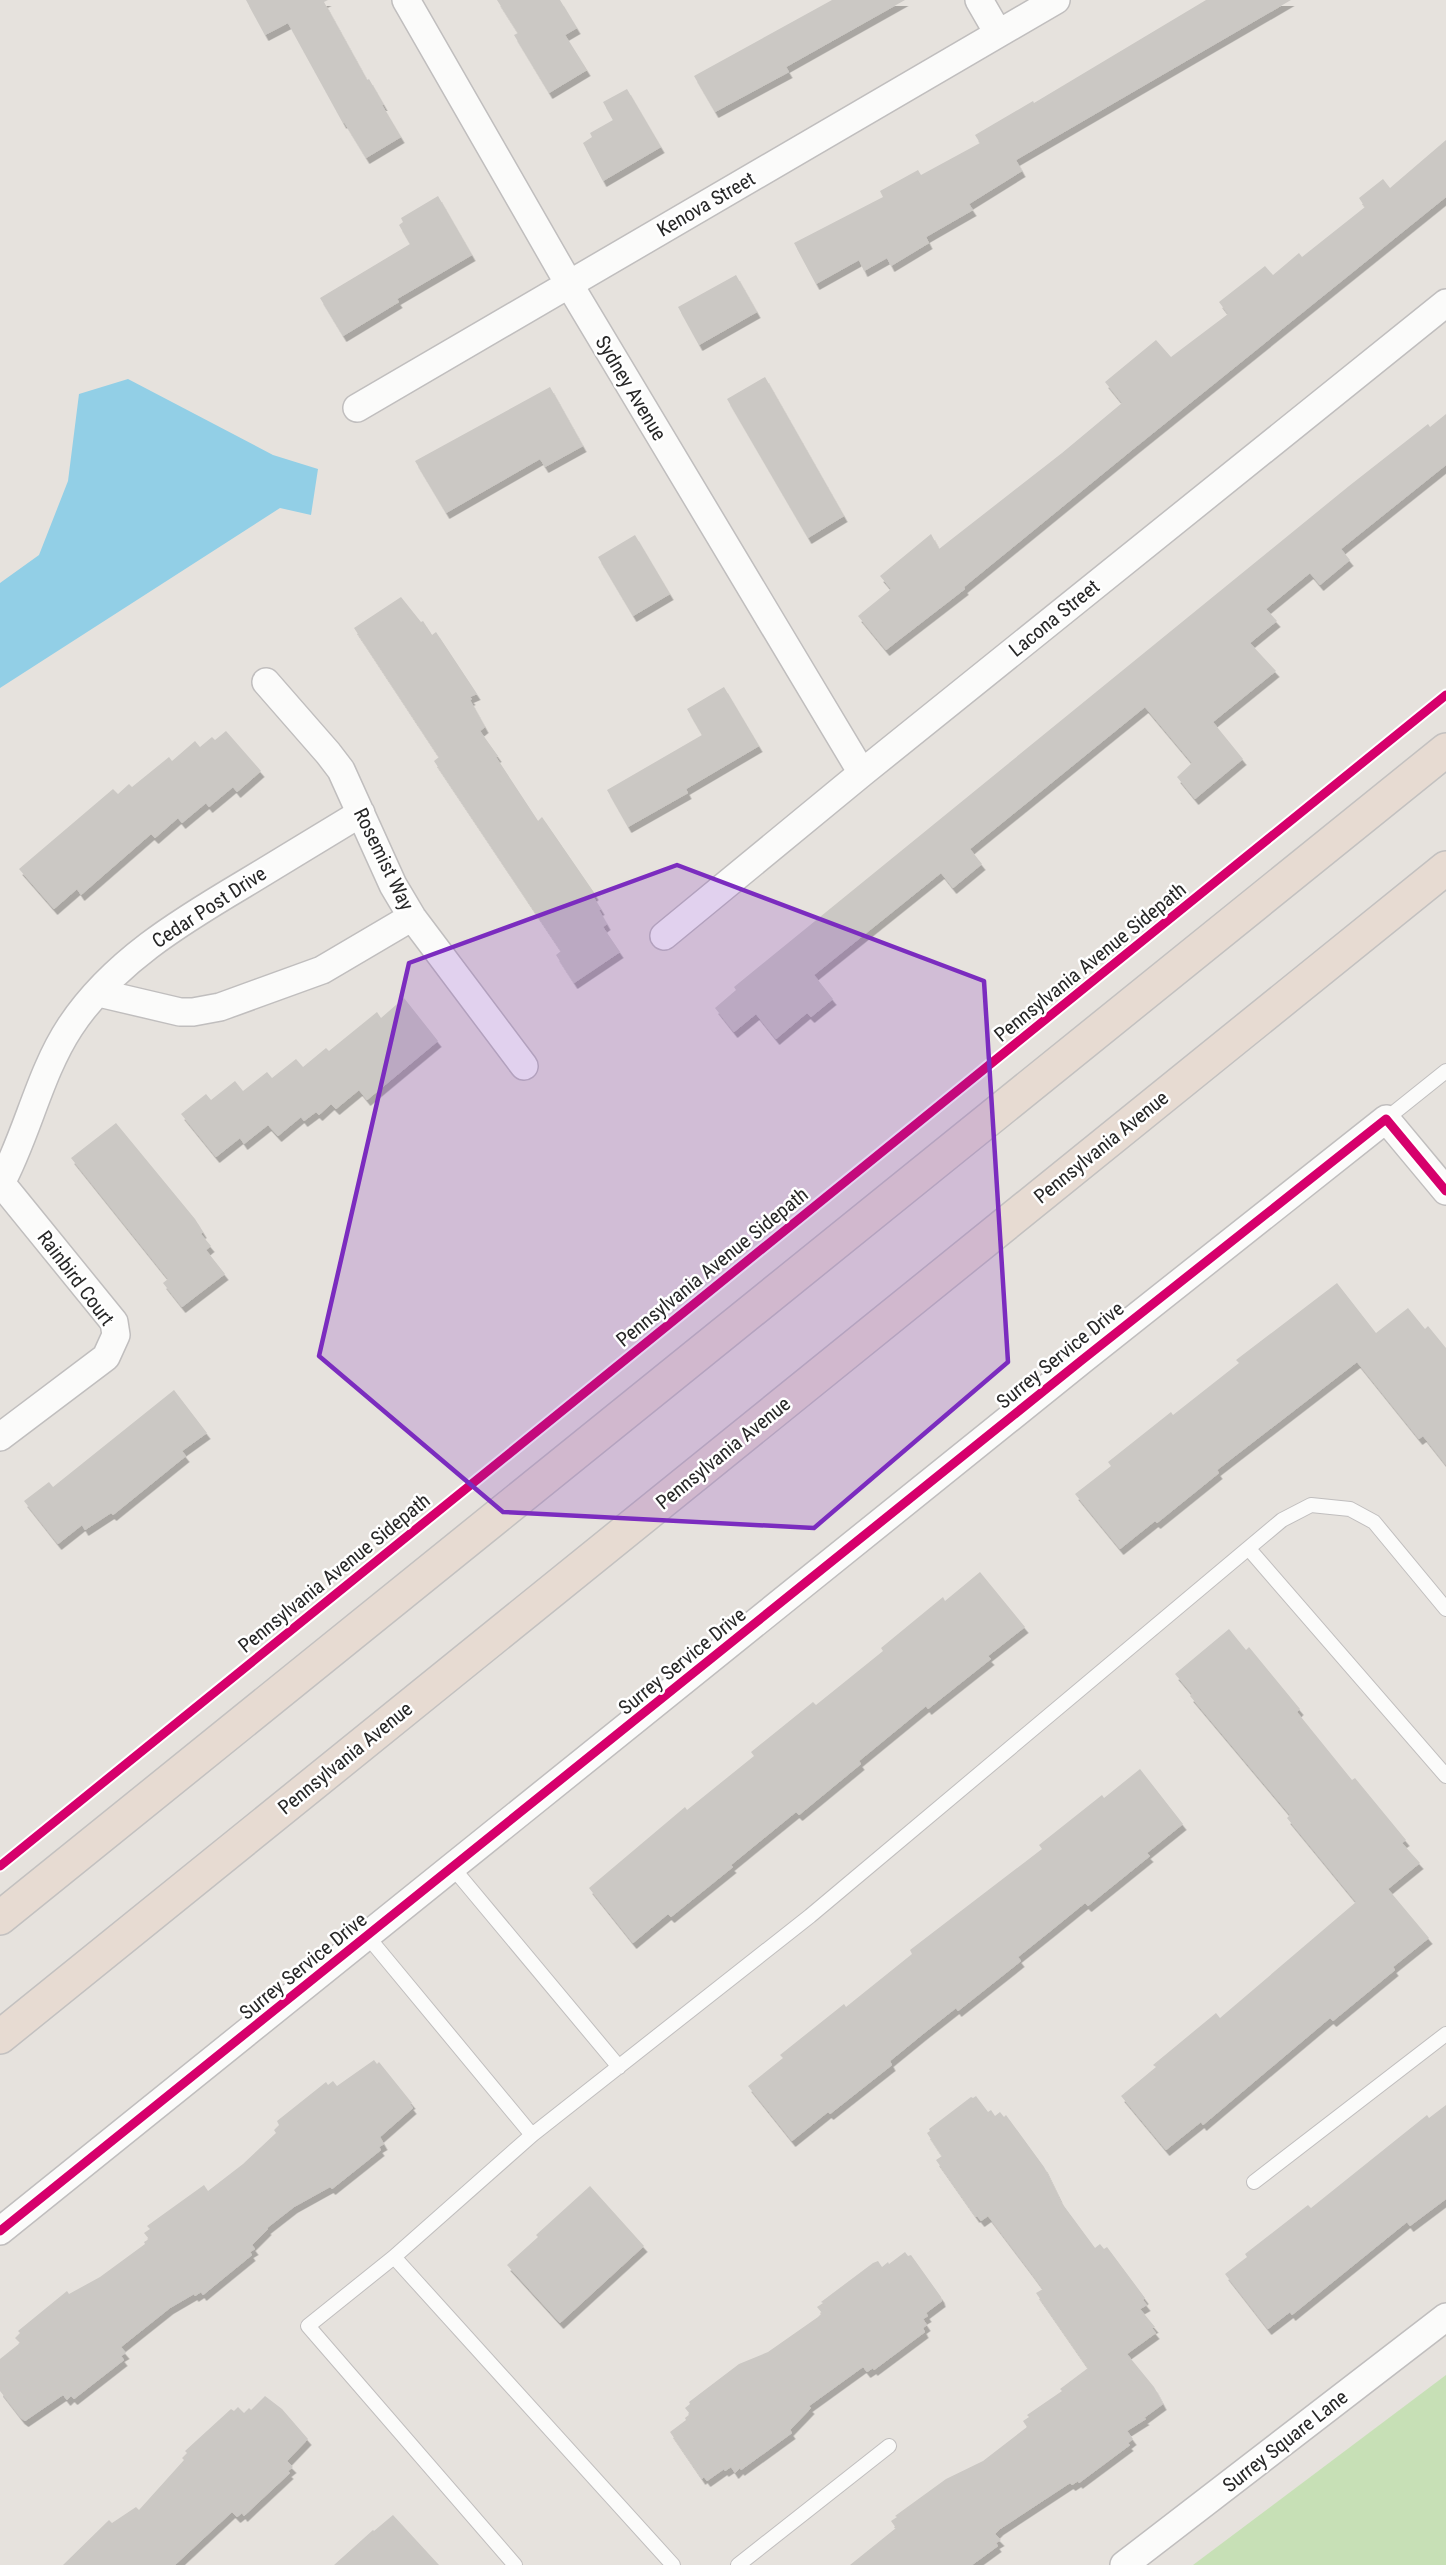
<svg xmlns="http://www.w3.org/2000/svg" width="1446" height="2565" font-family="'Roboto Condensed',sans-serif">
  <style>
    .green { fill: #c7e0b6 }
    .water { fill: #92cfe6 }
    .building { fill: #cbc8c4; filter: url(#shadow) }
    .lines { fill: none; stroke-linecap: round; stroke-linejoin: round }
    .lane-casing { stroke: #c0bebe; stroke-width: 16 }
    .street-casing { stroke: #c0bebe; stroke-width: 30 }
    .highway-casing { stroke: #c3c1c0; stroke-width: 36 }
    .lane { stroke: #fbfbfa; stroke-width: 14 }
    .street { stroke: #fbfbfa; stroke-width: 27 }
    .highway { stroke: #e7dbd2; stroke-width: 33 }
    .cycleway-casing { stroke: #fff; stroke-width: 13 }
    .cycleway { stroke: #d6006c; stroke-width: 9 }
    .marked { fill: #7b2cbf; fill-opacity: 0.2; stroke: #7b2cbf; stroke-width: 4.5; stroke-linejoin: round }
    .labels { text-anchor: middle; stroke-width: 5; stroke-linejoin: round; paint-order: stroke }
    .street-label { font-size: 20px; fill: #272727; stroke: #fff }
  </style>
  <defs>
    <filter id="shadow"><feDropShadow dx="3.5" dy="6" stdDeviation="0" flood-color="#0004"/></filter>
  </defs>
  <rect width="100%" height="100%" fill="#e6e2dd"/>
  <path class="green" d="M1446 2375V2565H1193Z"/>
  <path class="water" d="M128 379 273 455 318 469 311 515 280 508 0 688V583L39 555 68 481 79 394Z"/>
  <path class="building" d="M246 0H328L324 2 367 80 369 79 384 105H382L401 137 366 158 344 122 343 123 288 23 265 35Z
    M497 0H560L577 28 565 35 587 70 549 93 514 35 518 33Z
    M832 0H905L786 67 789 72 715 112 694 76Z
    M1206 0H1291L1016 160 1022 171 969 204 973 210 926 237 929 243 891 266 887 258 864 271 859 260 816 284 794 243 883 197 880 191 918 170 921 175 980 143 975 135 1033 101 1034 103Z
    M627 89 661 147 603 181 583 143 592 137 590 133 613 120 603 102Z
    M1446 140V197L1132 450 964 587 965 589 886 650 858 616 891 589 880 576 931 534 939 549 1062 453 1122 403 1105 382 1156 340 1171 357 1228 314 1219 302 1265 266 1273 275 1299 253 1302 257 1365 207 1359 198 1383 179 1390 188Z
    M438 196 472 255 397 299 399 302 343 336 320 298 410 244 399 225 403 222 401 218Z
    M736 275 757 312 699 345 678 307Z
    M765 377 844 516 808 538 727 399Z
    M550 387 583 446 545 467 540 459 446 513 415 461Z
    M1446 414V465L1341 549 1350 560 1320 585 1310 573 1266 609 1277 621 1250 643 1276 671 1213 722 1243 759 1195 799 1177 777 1192 763 1145 707 970 849 982 864 953 888 941 873 814 975 833 999 811 1017 807 1013 776 1039 756 1014 734 1032 715 1008 736 990 734 987 1349 486 1428 424 1430 427Z
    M635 535 670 594 633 616 598 557Z
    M401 597 421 622 423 621 432 635 436 632 477 694 470 697 472 699 470 700 485 727 480 731 498 756 496 757 538 821 542 817 595 894 593 896 601 909 599 910 607 924 603 927 620 952 574 983 556 955 561 951 434 761 439 757 354 628Z
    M724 687 759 746 686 789 688 793 628 827 607 790 702 735 687 709Z
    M226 731 261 771 237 792 233 787 209 807 206 803 182 823 178 818 155 838 151 834 81 895 77 889 54 909 19 869 113 789 118 794 129 784 132 787 169 757 172 761 195 741 200 747 212 737 215 740Z
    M404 998 438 1041 367 1100 359 1090 336 1109 331 1104 319 1115 316 1112 304 1121 301 1117 278 1136 268 1125 244 1144 240 1138 216 1157 181 1114 206 1094 211 1100 235 1081 243 1091 267 1072 272 1078 296 1059 303 1067 326 1048 329 1051 377 1012 381 1018Z
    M116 1123 195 1219 203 1232 201 1234 211 1246 206 1250 225 1274 182 1307 163 1283 168 1279 71 1158Z
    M1337 1283 1376 1333 1408 1308 1425 1329 1428 1326 1446 1348V1465L1423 1436 1419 1439 1357 1362 1217 1470 1219 1473 1157 1523 1155 1521 1120 1549 1075 1494 1111 1466 1108 1462 1171 1412 1173 1415 1239 1363 1236 1360Z
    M174 1390 207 1433 182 1451 186 1456 113 1515 111 1513 85 1530 82 1525 58 1544 24 1501 49 1482 53 1487Z
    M980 1572 1025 1627 988 1656 991 1659 928 1709 926 1706 859 1761 861 1764 799 1815 796 1812 731 1865 733 1867 671 1917 668 1914 633 1943 589 1888 685 1807 687 1810 754 1756 751 1752 813 1702 816 1705 883 1651 881 1648 943 1597 945 1601Z
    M1229 1629 1246 1650 1249 1647 1300 1709 1297 1712 1352 1780 1355 1778 1406 1840 1402 1843 1420 1863 1388 1889 1429 1938 1393 1967 1395 1970 1333 2021 1330 2018 1203 2125 1201 2122 1166 2150 1121 2096 1156 2067 1153 2065 1216 2013 1220 2018 1356 1902 1287 1818 1290 1815 1190 1696 1192 1694 1175 1674Z
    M1140 1769 1183 1824 1147 1853 1150 1856 1088 1906 1085 1903 1053 1929 1018 1957 1021 1961 958 2011 956 2008 923 2034 890 2061 892 2065 830 2114 828 2112 792 2141 748 2086 783 2058 780 2055 844 2004 846 2007 912 1954 910 1950 1042 1849 1039 1845 1102 1795 1104 1798Z
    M374 2060 377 2064 379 2062 412 2103 410 2104 413 2108 380 2137 384 2144 379 2147 381 2150 332 2189 330 2187 294 2207 267 2228 268 2229 252 2245 255 2249 250 2252 252 2255 203 2295 201 2292 195 2296 194 2294 170 2308 121 2347 126 2353 121 2356 124 2360 74 2399 71 2396 67 2400 63 2395 25 2421 21 2418 0 2391V2359L20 2343 15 2338 20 2333 18 2331 67 2291 69 2294 100 2277 145 2244 144 2242 149 2239 144 2233 150 2229 147 2226 204 2185 208 2191 243 2164 276 2133 274 2130 279 2125 277 2121 326 2082 328 2085 333 2081 337 2086Z
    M976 2096 988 2112 991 2110 995 2116 1000 2112 1004 2117 1006 2115 1044 2167 1061 2202 1095 2248 1100 2244 1104 2249 1107 2247 1145 2298 1143 2300 1147 2305 1140 2309 1155 2327 1152 2328 1156 2333 1127 2354 1154 2387 1163 2404 1144 2418 1146 2419 1127 2431 1133 2439 1128 2443 1130 2445 1079 2483 1078 2481 1072 2485 1070 2483 1000 2529 995 2534 1001 2540 996 2543 998 2546 972 2565H850L896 2528 891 2521 897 2517 895 2516 946 2479 983 2461 1027 2427 1023 2421 1029 2417 1027 2415 1062 2391 1060 2389 1088 2368 1036 2293 1043 2289 1029 2270 988 2216 981 2221 977 2216 976 2217 936 2160 942 2156 927 2133 930 2131 929 2129 971 2097 973 2098Z
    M1446 2105V2199L1410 2226 1407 2222 1292 2315 1290 2312 1268 2329 1225 2274 1247 2257 1245 2254 1308 2205 1311 2208 1427 2115 1429 2118Z
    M590 2186 644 2246 560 2323 507 2265 538 2237 536 2235Z
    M905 2252 908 2256 911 2255 941 2297 942 2301 926 2313 928 2316 923 2319 927 2325 923 2328 925 2332 874 2370 873 2368 867 2372 863 2367 809 2406 811 2408 790 2430 792 2433 741 2470 740 2468 735 2473 731 2467 725 2471 724 2469 707 2481 704 2477 702 2479 670 2432 686 2420 685 2418 690 2414 685 2408 690 2404 689 2402 739 2364 768 2352 818 2317 822 2313 817 2307 823 2303 821 2302 873 2263 878 2261 882 2267 888 2262 889 2264Z
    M265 2396 282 2409 308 2439 287 2461 293 2467 288 2471 290 2473 244 2516 242 2513 237 2517 232 2512 175 2565H63L109 2520 112 2523 136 2507 139 2510 184 2460 182 2458 187 2453 185 2451 231 2409 234 2411 238 2407 244 2413 249 2408 251 2410Z
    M393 2515 439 2565H334L373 2530 374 2531Z"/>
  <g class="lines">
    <defs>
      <path id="lane" d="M1386 1119 1446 1071
        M1249 1549 1446 1776
        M453 1868 619 2067
        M368 1937 532 2135
        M1254 2182 1446 2034
        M394 2257 673 2565
        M515 2565 308 2326 394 2257 532 2135 810 1916 1282 1520 1311 1505 1350 1509 1374 1522 1446 1609
        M738 2565 889 2446"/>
      <path id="street" d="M406 0 569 284 862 773
        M979 0 998 33
        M357 408 1056 0
        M266 682 328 753 341 770 393 885 412 917 524 1066
        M664 936 862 773 1446 303
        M99 993 180 1012H193L220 1007 322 970 412 917
        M0 1185C27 1136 39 1074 70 1027 112 963 180 922 244 884 283 860 322 837 361 813
        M0 1437 106 1357 116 1335 114 1322 1 1183
        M0 2231 1082 1360 1386 1119 1446 1191
        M1124 2565 1446 2317"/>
      <path id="highway" d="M0 1918 1446 750
        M0 2037 1446 868"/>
    </defs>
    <use href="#lane" class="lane-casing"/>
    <use href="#street" class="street-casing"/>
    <use href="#highway" class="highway-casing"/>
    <use href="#lane" class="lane"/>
    <use href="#street" class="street"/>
    <use href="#highway" class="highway"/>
    <defs>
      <path id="cycleway" d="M0 1866 1446 695
        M0 2231 1082 1360 1386 1119 1446 1191"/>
    </defs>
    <use href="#cycleway" class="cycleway-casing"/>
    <use href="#cycleway" class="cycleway"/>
  </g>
  <path class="marked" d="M677 865 984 981 1008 1362 814 1528 503 1512 319 1356 409 963Z"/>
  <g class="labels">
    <g class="street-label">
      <text transform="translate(706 204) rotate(-30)" y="7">Kenova Street</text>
      <text transform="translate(631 388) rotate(59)" y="7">Sydney Avenue</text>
      <text transform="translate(1054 618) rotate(-39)" y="7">Lacona Street</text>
      <text transform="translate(384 859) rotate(64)" y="7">Rosemist Way</text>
      <text transform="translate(209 907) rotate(-33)" y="7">Cedar Post Drive</text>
      <text transform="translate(1090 962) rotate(-39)" y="7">Pennsylvania Avenue Sidepath</text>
      <text transform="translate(1101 1147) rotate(-39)" y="7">Pennsylvania Avenue</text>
      <text transform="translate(712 1267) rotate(-39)" y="7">Pennsylvania Avenue Sidepath</text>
      <text transform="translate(76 1278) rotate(53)" y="7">Rainbird Court</text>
      <text transform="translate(1060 1355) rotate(-39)" y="7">Surrey Service Drive</text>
      <text transform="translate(723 1453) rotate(-39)" y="7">Pennsylvania Avenue</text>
      <text transform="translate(334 1573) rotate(-39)" y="7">Pennsylvania Avenue Sidepath</text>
      <text transform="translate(682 1661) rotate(-39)" y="7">Surrey Service Drive</text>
      <text transform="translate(345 1758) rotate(-39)" y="7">Pennsylvania Avenue</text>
      <text transform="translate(303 1966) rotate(-39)" y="7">Surrey Service Drive</text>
      <text transform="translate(1285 2441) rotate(-38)" y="7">Surrey Square Lane</text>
    </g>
  </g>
</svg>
